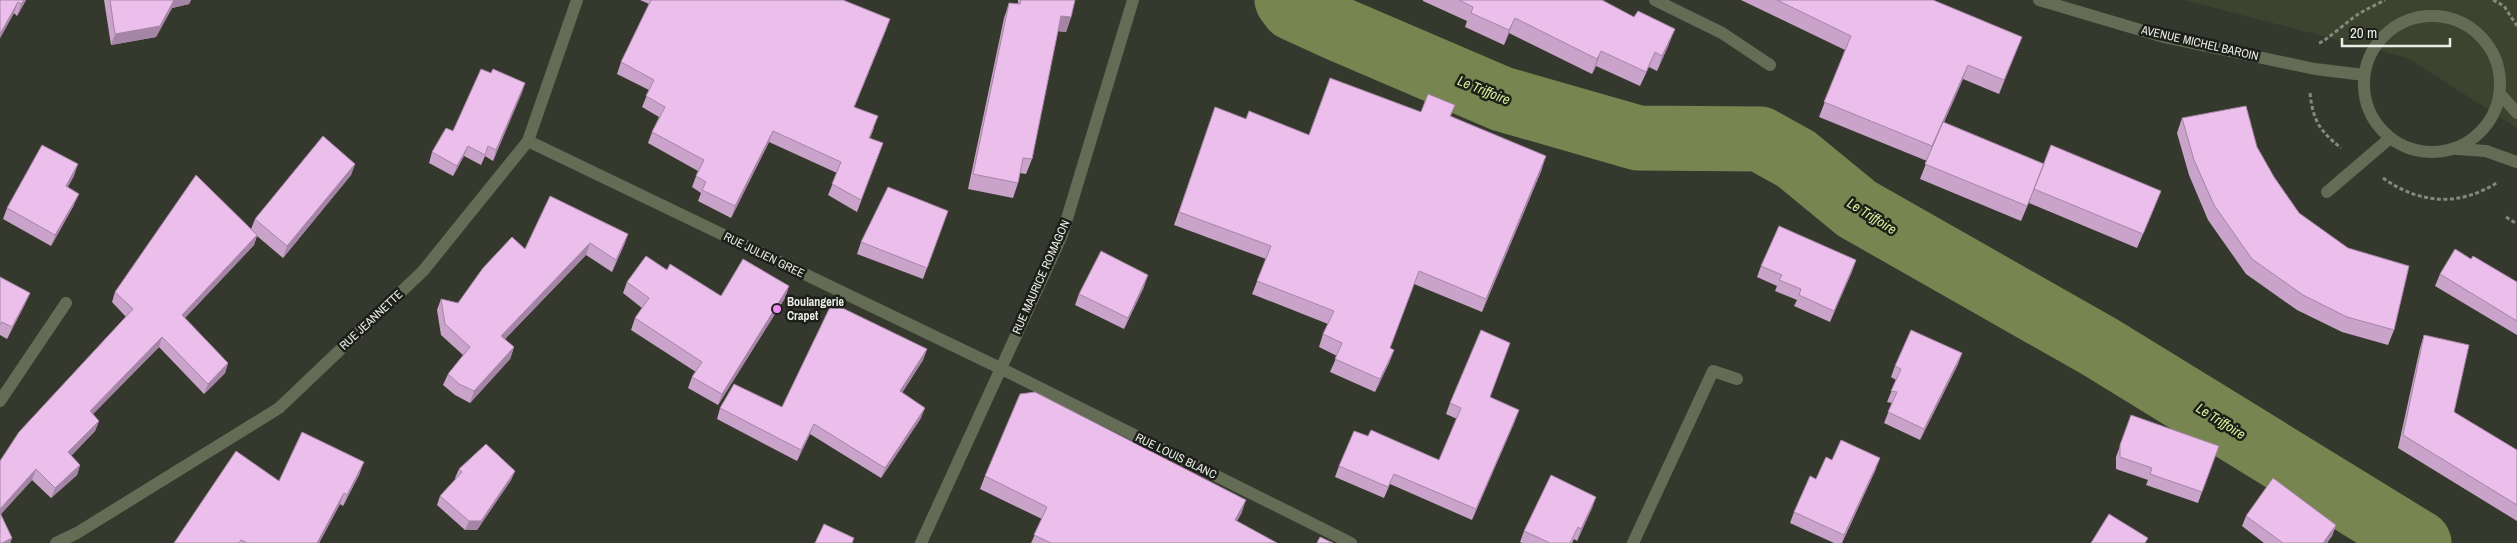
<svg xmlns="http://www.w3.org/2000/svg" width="2517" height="543" font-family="'Archivo Narrow',sans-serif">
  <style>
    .built { fill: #3e4330 }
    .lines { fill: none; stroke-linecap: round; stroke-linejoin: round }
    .river { stroke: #778650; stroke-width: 65 }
    .path { stroke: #85887d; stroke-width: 3; stroke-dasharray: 4 2.5; stroke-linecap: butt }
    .service { stroke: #656c55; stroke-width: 12 }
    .minor { stroke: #656c55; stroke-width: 12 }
    .tertiary { stroke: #656c55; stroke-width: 12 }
    .wall { fill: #caa3cb }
    .shaded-wall { fill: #a485a5 }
    .building { fill: #ebbeec; stroke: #a485a5 }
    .poi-dot { fill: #f08bf5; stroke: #1d1f19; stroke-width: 2 }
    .labels { text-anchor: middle; stroke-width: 5; stroke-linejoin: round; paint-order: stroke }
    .street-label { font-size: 12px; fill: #eaede5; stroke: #1d1f19 }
    .poi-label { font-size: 12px; font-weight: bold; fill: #eaede5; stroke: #1d1f19; text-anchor: start }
    .water-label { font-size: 14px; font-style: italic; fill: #d6ed9a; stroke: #1d1f19 }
  </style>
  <rect width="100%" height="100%" fill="#35382c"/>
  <path class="built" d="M2184 0H2517V128L2408 58Z"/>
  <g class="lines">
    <path class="river" d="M1287 0 1293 8 1341 30 1502 99 1638 138 1760 139 1796 159 1857 209 2100 347 2419 543"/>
    <path class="path" d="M2493 0 2504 6 2517 26
      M2319 43C2326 41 2349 20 2357 15 2366 9 2376 5 2385 0
      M2310 93C2313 121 2320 131 2341 148
      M2383 178C2419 204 2460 207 2498 182
      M2506 217 2517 224"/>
    <path class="service" d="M2327 192 2389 139
      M0 401 66 303"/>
    <path class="minor" d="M1655 0 1722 33 1770 65
      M528 141 1000 368 1351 543
      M56 543 77 533 279 408 423 271 528 141 577 0
      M1633 543 1713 371 1737 379"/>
    <path class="tertiary" d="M2039 0 2164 37 2315 69 2364 75
      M2364 84a68 68 0 1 1 136 0a68 68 0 1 1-136 0Z
      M2500 94 2517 113
      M2457 149 2486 151 2517 162
      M921 543 1062 235 1133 0"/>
  </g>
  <path class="wall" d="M0 0H26L17 16 14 13 0 38Z
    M104 0H191L189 4 172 8 156 37 111 45Z
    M640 0H843L886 30 854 107 874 128 870 138 883 143 857 212 828 195 837 173 769 142 731 218 698 201 701 193 692 187 698 171 648 143 652 132 659 117 642 107 649 90 617 74 621 62 649 4Z
    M1018 0H1075L1071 17 1066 32 1058 31 1032 159 1026 174 1020 173 1018 183 1013 198 968 189 1004 18 1009 3 1018 4Z
    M1423 0H1602L1669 44 1657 71 1649 67 1640 86 1596 66 1592 74 1509 33 1504 45 1465 27 1467 21 1423 1Z
    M1741 0H1933L2022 37 1999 94 1963 79 1944 122 2044 164 2155 206 2137 248 2029 203 2032 195 2021 221 1920 179 1927 161 1819 117 1845 50Z
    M491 73 525 83 493 161 485 156 481 165 464 156 453 176 429 163 432 152 453 131Z
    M1455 105 1451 116 1542 169 1482 312 1414 284 1390 348 1394 350 1389 363 1375 392 1330 372 1337 356 1319 347 1323 334 1328 324 1252 294 1266 259 1174 225 1215 107 1246 119 1309 135 1421 112Z
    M2182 118 2257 147 2274 177 2299 213 2394 330 2388 345 2342 332 2297 310 2246 274 2208 220 2189 175 2177 133Z
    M355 164 351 175 283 258 257 236 254 245 185 318 228 363 225 373 204 394 159 347 93 414 99 421 95 431 71 456 80 465 77 475 51 498 32 480 1 514 12 538 10 543H0V461L126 317 112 302 115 292 251 229 255 219Z
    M74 176 67 187 74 205 51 246 3 219 7 208Z
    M948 211 923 279 857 254 861 242Z
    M628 234 624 245 612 272 586 255 505 339 514 347 510 359 470 403 455 395 443 385 448 374 463 355 441 335 437 310 441 299 458 303 525 249Z
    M2471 259 2517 282V335L2435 286 2440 274Z
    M1856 260 1830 322 1794 306 1797 300 1775 291 1777 286 1757 277 1761 266Z
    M667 270 721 296 789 286 785 298 718 405 688 388 692 377 696 372 631 330 635 318 642 308 623 293 627 282Z
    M0 277 30 293 25 304 7 339 0 335Z
    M1144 287 1124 329 1075 305 1079 294Z
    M2424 335 2454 412 2517 450V521L2398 448 2420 348Z
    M927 349 923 360 902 393 921 418 881 478 810 434 797 461 717 419 720 408 782 407Z
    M1962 353 1958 364 1920 440 1884 423 1892 403 1887 402 1896 380 1891 377 1895 366Z
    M1490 397 1515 421 1472 520 1390 484 1384 498 1335 477 1339 466 1368 436 1439 460 1457 419 1446 414 1450 403Z
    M2131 415 2202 492 2198 503 2146 485 2148 480 2116 469V457Z
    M1832 460 1876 469 1842 543H1834L1790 523 1794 512 1816 479Z
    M459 469 515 471 511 480 477 530H465L437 505 440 496 456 479 455 478Z
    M360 473 343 506 340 504 319 543H174L279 481Z
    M985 476 1242 512 1237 521 1277 543H1031L1042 519 980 489Z
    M1596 497 1592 508 1577 541 1574 539 1572 543H1522L1520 542 1524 531Z
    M2246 516 2336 525 2332 536 2327 543H2264L2242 526Z"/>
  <path class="shaded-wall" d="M24 0H26L17 16 21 4Z
    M174 0H191L189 4 172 8 156 37 111 45 115 34Z
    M18 2 14 13 0 38V34Z
    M1061 16 1071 17 1066 32 1056 31Z
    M1515 18 1509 33 1504 45 1509 30Z
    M890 19 886 30 850 118 854 107Z
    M1675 29 1669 44 1657 71 1662 56Z
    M2022 37 2016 52 1999 94 2004 80Z
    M1601 51 1596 66 1592 74 1597 59Z
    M1968 65 1963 79 1927 161 1932 146Z
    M525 83 522 93 493 161 496 150Z
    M773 131 769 142 731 218 735 206Z
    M468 146 464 156 453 176 457 166Z
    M1546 156 1542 169 1482 312 1486 299Z
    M78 164 74 176 62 198 66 186Z
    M355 164 351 175 283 258 287 246Z
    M79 194 74 205 51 246 55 235Z
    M628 234 624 245 612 272 616 260Z
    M257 235 254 245 178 325 182 315Z
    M590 243 586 255 497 347 501 336Z
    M1856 260 1852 272 1830 322 1834 311Z
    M1148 275 1144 287 1124 329 1128 318Z
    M789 286 785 298 718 405 722 394Z
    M30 293 25 304 7 339 12 327Z
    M162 337 159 347 86 421 90 411Z
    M514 347 510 359 470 403 474 391Z
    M927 349 923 360 896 402 900 391Z
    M1394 350 1389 363 1375 392 1380 379Z
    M1962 353 1958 364 1920 440 1924 429Z
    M228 363 225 373 204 394 208 384Z
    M925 408 921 418 881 478 885 468Z
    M1519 410 1515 421 1472 520 1476 509Z
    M99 421 95 431 64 463 68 452Z
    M814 424 810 434 797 461 801 450Z
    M1880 458 1876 469 1841 543 1844 535Z
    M364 462 360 473 343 506 347 495Z
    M80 465 77 475 51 498 55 488Z
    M36 469 32 480 0 515V509Z
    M515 471 511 480 477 530H465L469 521Z
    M344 493 340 504 319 543H317Z
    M1596 497 1592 508 1577 541 1581 529Z
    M1246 500 1242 512 1231 532 1235 520Z
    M2336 525 2332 536 2327 543H2323Z
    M12 538 10 543H2Z"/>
  <path class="building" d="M0 0H24L21 4 18 2 0 34Z
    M110 0H174L160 26 115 34Z
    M651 0H843L890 19 854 107 878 116 869 138 883 143 861 200 832 184 841 162 773 131 735 206 702 190 706 182 696 176 704 160 652 132 665 107 646 96 654 80 621 62Z
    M1021 0H1075L1071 17 1061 16 1032 159 1023 158 1018 183 973 174 1009 3 1020 4Z
    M1459 0H1602L1634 17 1638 11 1675 29 1662 56 1655 52 1646 72 1601 51 1597 59 1515 18 1509 30 1471 13 1473 7Z
    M1777 0H1933L2022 37 2004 80 1968 65 1932 146 1824 102 1851 36Z
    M481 69 491 73 493 69 525 83 496 150 488 146 485 155 468 146 457 166 432 152 446 128 453 131Z
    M1330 78 1421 112 1428 94 1455 105 1450 116 1546 156 1486 299 1419 271 1390 348 1394 350 1380 379 1335 359 1342 343 1323 334 1334 311 1257 281 1271 246 1179 212 1215 107 1246 119 1249 111 1309 135Z
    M2246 106 2257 147 2274 177 2299 213 2348 248 2409 266 2394 330 2347 317 2303 295 2252 259 2214 205 2194 160 2182 118Z
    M1943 122 2044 164 2027 206 1925 164Z
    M323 136 355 164 287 246 255 219Z
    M42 145 78 164 66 186 79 194 55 235 7 208Z
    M2051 145 2161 191 2143 234 2034 189Z
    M196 175 257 235 182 315 228 363 208 384 162 337 90 411 99 421 68 452 80 465 55 488 36 469 0 509V461L19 432 133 309 115 292Z
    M888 187 948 211 927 268 861 242Z
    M550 196 628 234 616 260 590 243 501 336 514 347 474 391 459 384 448 374 470 347 445 324 441 299 458 303 483 268 512 237 525 249Z
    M1779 226 1856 260 1834 311 1799 295 1801 289 1779 280 1782 275 1761 266Z
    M2455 249 2471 259 2473 256 2517 282V321L2440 274Z
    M1101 251 1148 275 1128 318 1079 294Z
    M646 256 667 270 670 264 721 296 743 259 789 286 722 394 692 377 702 362 635 318 649 298 627 282Z
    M0 277 30 293 12 327 2 322 0 325Z
    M832 303 927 349 900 391 925 408 885 468 814 424 801 450 720 408 734 384 782 407Z
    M1481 330 1510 343 1490 397 1519 410 1476 509 1394 474 1388 487 1339 466 1354 431 1368 436 1371 430 1439 460 1461 408 1450 403Z
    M1911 330 1962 353 1924 429 1888 412 1897 392 1891 391 1901 369 1895 366Z
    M2424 335 2469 345 2454 412 2517 450V505L2403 435Z
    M1035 392 1246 500 1235 520 1277 543H1051L1034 535 1047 507 985 476 1020 394Z
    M2131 415 2219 446 2202 492 2150 474 2152 468 2120 457V445Z
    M302 432 364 462 347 495 344 493 317 543H247L241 540 239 543H174L236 451 279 481Z
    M1841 440 1880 458 1844 535 1794 512 1810 476 1816 479 1826 457 1832 460Z
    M486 444 515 471 481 521H469L440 496 462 472 459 469Z
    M1551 475 1596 497 1581 529 1578 527 1570 543H1550L1524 531Z
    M2273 478 2336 525 2323 543H2283L2246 516Z
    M0 513 12 538 2 543H0Z
    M2109 514 2148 538 2145 543H2091Z
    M824 524 854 538 852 543H815Z
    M1320 537 1333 543H1317Z"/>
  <circle class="poi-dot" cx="777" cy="309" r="5"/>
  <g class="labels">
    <g class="street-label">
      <text transform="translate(2200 43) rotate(13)" y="4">AVENUE MICHEL BAROIN</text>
      <text transform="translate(764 255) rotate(26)" y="4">RUE JULIEN GREE</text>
      <text transform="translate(1041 277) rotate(-66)" y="4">RUE MAURICE ROMAGON</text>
      <text transform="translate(371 320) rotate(-43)" y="4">RUE JEANNETTE</text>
      <text transform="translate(1176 456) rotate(26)" y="4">RUE LOUIS BLANC</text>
    </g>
    <g class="poi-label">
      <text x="787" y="306">Boulangerie<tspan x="787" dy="14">Crapet</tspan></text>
    </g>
    <g class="water-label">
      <text transform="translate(1484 90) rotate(22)" y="5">Le Triffoire</text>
      <text transform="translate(1872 216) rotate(32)" y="5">Le Triffoire</text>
      <text transform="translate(2221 421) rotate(32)" y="5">Le Triffoire</text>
    </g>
  </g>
  <path d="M2342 38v8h108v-8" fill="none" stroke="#eaede5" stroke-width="2.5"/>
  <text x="2350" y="38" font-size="15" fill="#eaede5" stroke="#1d1f19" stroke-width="4" paint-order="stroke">20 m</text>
</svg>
